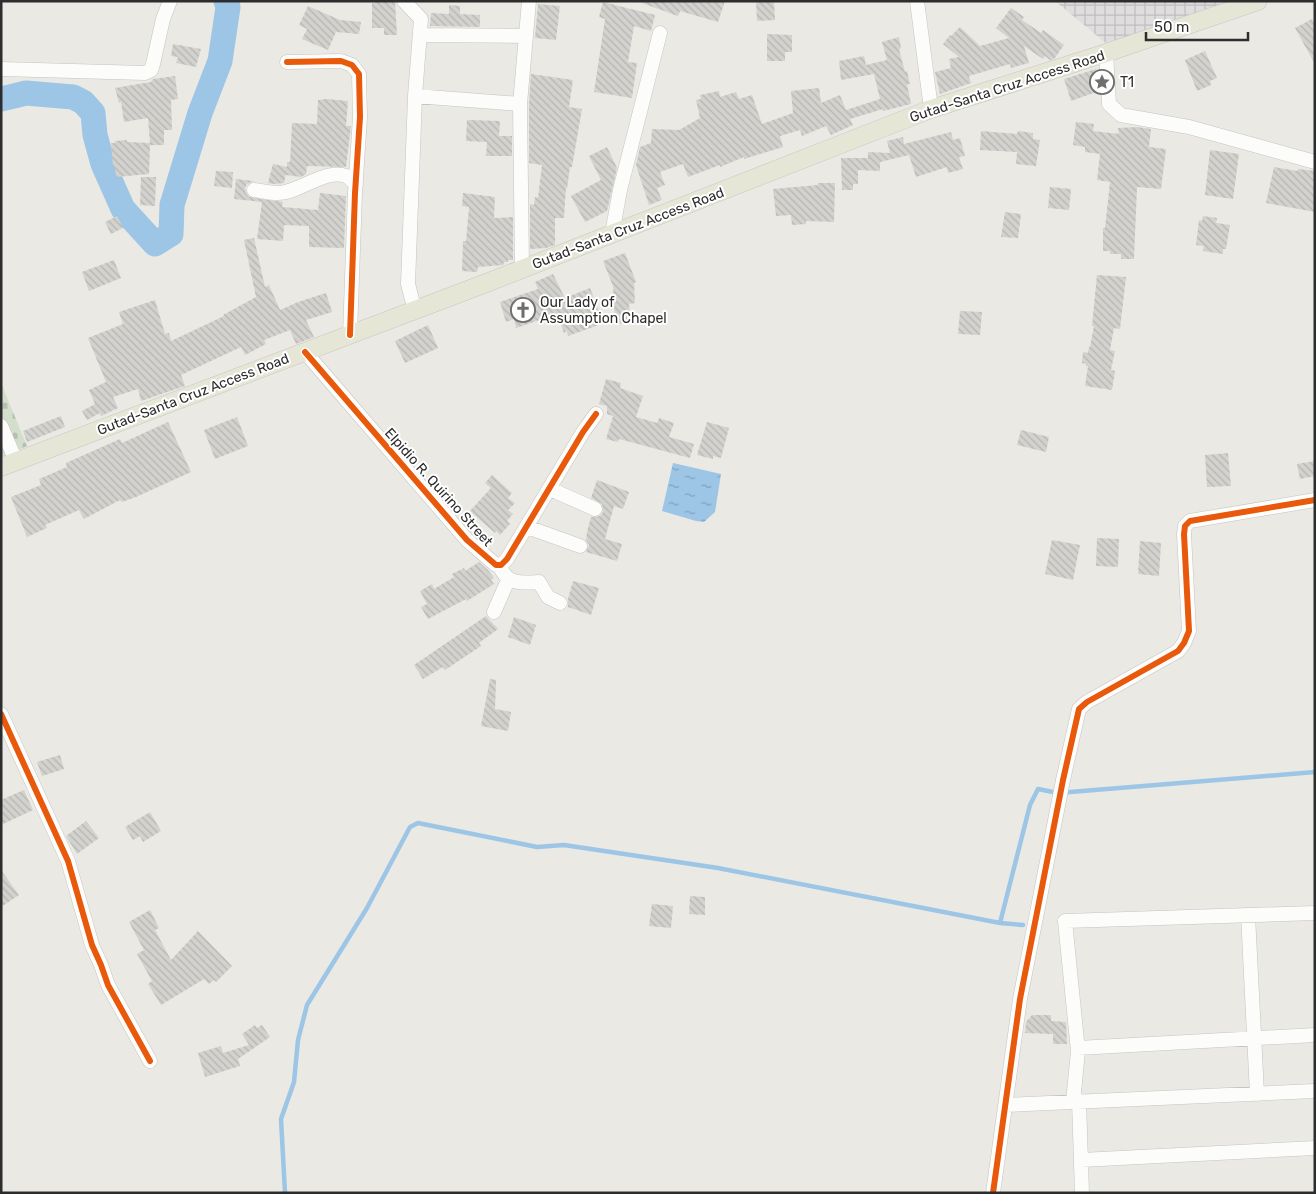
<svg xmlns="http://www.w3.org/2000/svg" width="1316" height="1194" font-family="Rubik,sans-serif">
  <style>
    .industrial { fill: url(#industrial-grid) }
    .cemetery { fill: url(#cemetery-stones) }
    .water { fill: url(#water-ripples) }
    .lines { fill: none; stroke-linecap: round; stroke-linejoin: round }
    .stream { stroke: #9dc5e6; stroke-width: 4.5 }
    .river { stroke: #9dc5e6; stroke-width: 25 }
    .building { fill: url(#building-back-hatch) }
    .minor-casing { stroke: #c4c4c3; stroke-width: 15 }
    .major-casing { stroke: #c6c5c3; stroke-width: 19 }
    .minor { stroke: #fcfcfb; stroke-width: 14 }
    .major { stroke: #e6e6d6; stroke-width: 18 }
    .cycleway-casing { stroke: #fff; stroke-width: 9 }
    .cycleway { stroke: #e8590c; stroke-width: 6 }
    .labels { text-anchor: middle; stroke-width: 4; stroke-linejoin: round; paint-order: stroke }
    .poi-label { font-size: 14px; fill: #2d2d2d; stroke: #fff; text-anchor: start }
    .street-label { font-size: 14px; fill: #2d2d2d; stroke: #fff }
  </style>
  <defs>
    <pattern id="industrial-grid" width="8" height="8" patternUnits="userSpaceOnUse" patternTransform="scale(1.25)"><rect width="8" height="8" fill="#dfddde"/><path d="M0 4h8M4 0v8" fill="none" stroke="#c0bebf"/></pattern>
    <pattern id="cemetery-stones" width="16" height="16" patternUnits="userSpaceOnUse" patternTransform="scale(1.25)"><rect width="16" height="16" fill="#d3dfcc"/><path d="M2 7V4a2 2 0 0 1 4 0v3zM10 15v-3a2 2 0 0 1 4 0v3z" fill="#b5c0b0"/></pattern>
    <pattern id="water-ripples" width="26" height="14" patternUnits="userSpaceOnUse" patternTransform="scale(1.25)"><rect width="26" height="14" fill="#9dc5e6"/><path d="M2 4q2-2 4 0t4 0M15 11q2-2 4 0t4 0" fill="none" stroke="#80a0bb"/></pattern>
    <pattern id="building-back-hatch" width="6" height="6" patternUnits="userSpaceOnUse" patternTransform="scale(1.25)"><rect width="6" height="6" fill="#d3d2ce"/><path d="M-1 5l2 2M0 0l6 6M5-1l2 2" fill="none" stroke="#b5b5b1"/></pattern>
  </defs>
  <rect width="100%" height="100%" fill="#eae9e3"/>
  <path class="industrial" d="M1055 1H1237L1107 44Z"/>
  <path class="cemetery" d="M1 383 27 446 1 457Z"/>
  <path class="water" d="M673 463 721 474 715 512 704 522 696 521 662 511Z"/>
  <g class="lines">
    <path class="stream" d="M1000 923 1030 805 1038 789 1058 793 1315 772
      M285 1193 281 1119 294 1082 298 1040 307 1005 367 908 410 827 418 823 537 847 564 845 718 868 1000 923 1023 925"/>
    <path class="river" d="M1 99 26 93 73 97 83 102 93 113 95 135 103 164 123 209 155 244 171 234 172 205 200 113 220 61 228 7 226 1"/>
  </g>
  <path class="building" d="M378 1H395L397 35H384V28H372V3Z
    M642 1H725L718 22 680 11 678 16 642 3Z
    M756 1H774L775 20 757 21Z
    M603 2 655 15 651 31 634 26 628 62 637 63 632 98 594 92 605 19 599 17Z
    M538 4 560 6 556 40 535 38Z
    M449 5 460 6V14L480 15V27L430 26 431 13 449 14Z
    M308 6 340 20 361 22 359 34 336 32 328 50 302 39 307 29 299 25Z
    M1011 8 1024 17 1022 20 1041 33 1043 30 1064 45 1057 55 1054 59 1050 60 1045 56 1043 59 1024 46 1029 63 1011 68 1010 64 969 76 971 83 940 94 935 72 951 68 949 59 959 57 943 44 950 35 951 36 960 27 980 46 1009 38 996 28Z
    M1312 19 1315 25V64L1295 28Z
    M767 34 792 35V52H785V61H767Z
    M899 37 901 48 899 49 905 72 907 71 910 84H907L911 104 883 111V109L850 119 853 125 831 135 826 126 802 136 800 130 780 136 783 147 744 159V157L720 167V165L688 177 683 164 660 172 665 185 657 188 662 200 649 205 636 165 640 147 651 143 652 129 679 130 700 118 696 100 701 99 700 95 719 91 720 97 736 92 739 99 752 95 762 124 793 113 791 91 819 88 821 103 840 95 846 110 880 99 874 74 841 80 839 61 864 56 866 65 887 60 882 42Z
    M173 44 201 49 196 67 176 63 178 57 171 56Z
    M1205 51 1217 78 1210 81 1211 85 1197 91 1185 60Z
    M1096 69 1099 91 1071 101 1064 79Z
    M531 74 573 80 569 107 582 109 572 167H570L567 189 566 187 564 218H555V245L546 248 530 249V204L534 205 535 197 538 198 542 165 529 163V104Z
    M175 76 178 99 171 100 172 130H164V145H150L149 174 116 177 115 167H113L111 143H115V141L127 140V142L150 143 148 118 124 122 121 102 119 103 115 88 151 82 153 79Z
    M326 99 348 101 346 126H351L346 167 307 166 306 174 301 177 286 175V173L284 183 275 184 259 182 268 183 273 164 287 167V162H290L292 123 317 124 318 100Z
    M467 120 500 121 499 136H512V156H486L487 142 466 141Z
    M1076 122 1094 124 1093 131 1119 134 1118 128 1137 127 1151 129 1149 147 1166 149 1161 189 1137 187 1134 259H1121V254H1110V251H1103V228H1105L1110 182 1097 180 1100 154 1085 152V147L1073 145Z
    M981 131 1017 134 1018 131 1033 133V139L1040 140 1036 166 1016 164 1017 152 980 150Z
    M951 132 953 140 960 138 965 156 959 157 963 169 948 173 947 167 916 177 909 155 880 162V171L858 170V184H853V190H842L841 158H868V152L890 153 887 141 903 137 904 144Z
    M607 147 617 168 607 211 585 222 571 196 601 180 589 156Z
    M1210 150 1239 154 1233 199 1205 195Z
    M1274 167 1297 171 1298 169 1315 171V212L1266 203Z
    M216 171 233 172 232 188 214 186Z
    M141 177H156L155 206 140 205Z
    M236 179 254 181 247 184 245 188 246 193 249 197 283 202 282 207 318 210 320 193 346 196 344 248 309 247V226L284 225 283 241 257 239 262 202 234 199Z
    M818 183H835L834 222 806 221V224L792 225 791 215 776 216 773 189 818 185Z
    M1050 187 1071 189 1069 210 1048 208Z
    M463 193 495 197 494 218 513 217V260H508V262H504L503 265 478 267 477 272 462 271 463 241H466L469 207 462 206Z
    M1005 212 1021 214 1018 238 1001 237Z
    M117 216 123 228 111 234 105 222Z
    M1203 216 1217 218 1216 223 1230 225 1226 249H1223V254L1203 251 1204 246 1196 245 1199 220 1202 221Z
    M254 238 265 287 269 285 280 310 298 302 326 293 332 312 306 320 314 337 296 344 290 330 264 340 266 344 245 355 241 347 181 375 185 386 141 401 138 389 113 397 118 408 101 416 100 413 87 420 82 411 95 404 89 390 106 382 88 338 123 324 119 312 155 300 165 334 169 333 171 341 224 316 223 315 256 297 244 240Z
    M625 253 636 282 634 283 635 303 629 304 630 323 618 324V317L615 319 613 286 603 261Z
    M114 260 121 278 89 291 82 272Z
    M553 274 565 298 590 288 604 323 568 336 567 331 564 333 557 314 516 328 514 319 506 322 500 302 538 289 535 282Z
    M1097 275 1126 277 1120 329 1114 328 1110 350 1115 351 1111 370 1115 371 1112 390 1085 386 1088 366H1086V364L1082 363 1083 352 1088 353 1089 347H1090L1094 326H1092Z
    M960 311 982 312 980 335 958 334Z
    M428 325 438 348 405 363 395 341Z
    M606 379 621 383 620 388 643 396 636 417 657 423 659 418 674 423 669 437 694 444 690 458 619 439 618 442 606 439 613 416 607 414V406L599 404Z
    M61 416 65 427 27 442 23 431Z
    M237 417 248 446 215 459 204 430Z
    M168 422 191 472 136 497 122 502 120 500 84 519 79 510 45 525 47 528 27 537 11 497 41 485 39 479 67 467 66 463 120 439 122 443Z
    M707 422 729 428 721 458 713 456V459L697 455Z
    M1021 430 1049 437 1046 452 1017 445Z
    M1228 453 1231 486 1207 487 1205 455Z
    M1315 461V476L1300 479 1297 464Z
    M492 475 512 493 508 498 515 503 508 510 513 514 507 521 510 524 500 535 496 531 495 533 470 511 491 488 485 483Z
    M597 480 629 492 623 509 614 506 605 539 622 544 617 561 586 552 589 545 586 540 587 532 591 517 600 516 603 512 602 504 591 498Z
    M1097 538 1119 539 1118 567 1096 566Z
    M1052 540 1080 545 1073 580 1045 574Z
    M1140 541 1161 543 1159 576 1138 574Z
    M479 562 488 570 494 578 491 580 494 584 467 601 466 599 428 619 421 607 427 604 420 591 432 584 434 589 454 577 452 574 464 568 465 571Z
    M573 581 599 588 591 615 568 607V599Z
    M486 616 498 629 479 643 481 646 445 670 443 667 423 679 414 665Z
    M514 617 536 625 530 645 508 637Z
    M490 679 496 680 495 709 511 712 508 731 481 726Z
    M60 755 64 769 42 776 37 762Z
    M24 790 33 810 1 825V800Z
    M150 812 161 831 143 842 140 836 133 840 125 827Z
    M86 821 99 838 77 854 66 836Z
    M1 870 19 895 1 907Z
    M690 896 705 897V915L689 914Z
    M652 904 673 906 671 928 649 926Z
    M150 910 159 928 155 930 171 960 198 931 232 966 216 982 214 980 209 984 204 979 161 1005 148 984 152 981 137 954 144 950 129 922Z
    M1032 1015H1051V1021L1066 1022 1067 1044H1053V1034L1025 1033 1026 1022Z
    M255 1025 257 1028 262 1025 270 1037 238 1059 240 1066 205 1077 198 1053 221 1046 223 1053 249 1045 242 1034Z"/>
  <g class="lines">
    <defs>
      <path id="minor" d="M404 1 421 19 415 96
        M917 1 931 109
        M420 35 526 36
        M1106 53 1109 104 1121 115 1189 127 1315 162
        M287 62 341 61 352 65 359 74 360 117 355 193 350 335
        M1 69 145 73 151 70 153 64 163 19 170 1
        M254 190C262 191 270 193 278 193 299 193 325 168 346 176 349 177 353 182 356 184
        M612 234 620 190 660 33
        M522 269 520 104 529 1
        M415 311 408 284 415 96 520 104
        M305 352 467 540 496 565H501L507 559 583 432 596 414
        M1 426 16 461
        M550 489 595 509
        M527 527 580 546
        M499 565C507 585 521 583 539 582L548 597 560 603
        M494 612 508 580
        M1 714 68 861 92 945 101 965 108 985 150 1061
        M1248 915 1257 1094
        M1078 1048 1315 1035
        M1079 1101 1082 1193
        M1073 1102 1078 1051 1065 921 1315 913
        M1005 1105 1315 1091
        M1081 1160 1315 1148
        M993 1193 1020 999 1063 780 1079 709 1087 702 1178 651 1184 643 1189 631 1184 534 1185 526 1190 521 1315 500"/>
      <path id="major" d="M1 467 489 282 931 109 1106 53 1258 1"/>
    </defs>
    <use href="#minor" class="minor-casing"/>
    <use href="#major" class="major-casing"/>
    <use href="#minor" class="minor"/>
    <use href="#major" class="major"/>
    <defs>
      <path id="cycleway" d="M287 62 341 61 352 65 359 74 360 117 355 193 350 335
        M305 352 467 540 496 565H501L507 559 583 432 596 414
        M1 714 68 861 92 945 101 965 108 985 150 1061
        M993 1193 1020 999 1063 780 1079 709 1087 702 1178 651 1184 643 1189 631 1184 534 1185 526 1190 521 1315 500"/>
    </defs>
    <use href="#cycleway" class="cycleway-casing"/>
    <use href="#cycleway" class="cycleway"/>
  </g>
  <defs>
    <symbol id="sight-ring" viewBox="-11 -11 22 22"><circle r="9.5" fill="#fff" stroke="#6f6f6d" stroke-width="1.5"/><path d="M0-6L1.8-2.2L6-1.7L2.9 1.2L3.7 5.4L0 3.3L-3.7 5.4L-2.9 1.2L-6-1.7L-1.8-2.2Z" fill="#6f6f6d"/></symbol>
    <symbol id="church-ring" viewBox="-11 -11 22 22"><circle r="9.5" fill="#fff" stroke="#6f6f6d" stroke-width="1.5"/><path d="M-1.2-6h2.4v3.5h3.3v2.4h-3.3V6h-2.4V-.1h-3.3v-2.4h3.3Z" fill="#6f6f6d"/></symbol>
  </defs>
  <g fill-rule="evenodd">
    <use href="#sight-ring" x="1088" y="68" width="28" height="28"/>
    <use href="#church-ring" x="509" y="296" width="28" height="28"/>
  </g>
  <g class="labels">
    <g class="poi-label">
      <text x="1120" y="87">T1</text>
      <text x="540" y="307">Our Lady of<tspan x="540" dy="16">Assumption Chapel</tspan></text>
    </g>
    <g class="street-label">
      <text transform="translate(1007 86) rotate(-18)" y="5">Gutad-Santa Cruz Access Road</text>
      <text transform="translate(628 228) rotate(-21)" y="5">Gutad-Santa Cruz Access Road</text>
      <text transform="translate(193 394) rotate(-21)" y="5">Gutad-Santa Cruz Access Road</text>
      <text transform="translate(439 487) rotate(48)" y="5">Elpidio R. Quirino Street</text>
    </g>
  </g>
  <rect width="1316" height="1194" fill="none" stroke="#2d2d2d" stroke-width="5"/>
  <path d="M1146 32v8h102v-8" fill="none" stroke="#2d2d2d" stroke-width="2.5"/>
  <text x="1154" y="32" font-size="15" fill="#2d2d2d" stroke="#ffffff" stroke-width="4" paint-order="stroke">50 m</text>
</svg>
